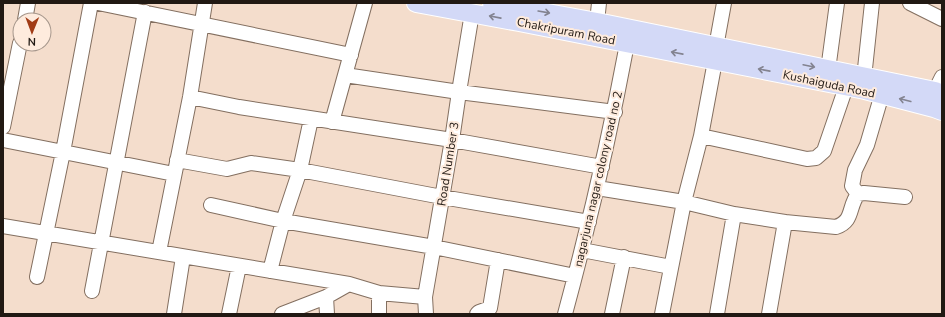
<svg xmlns="http://www.w3.org/2000/svg" width="945" height="317" font-family="'Nunito Sans',sans-serif">
  <style>
    .lines { fill: none; stroke-linecap: round; stroke-linejoin: round }
    .minor-casing { stroke: #836f60; stroke-width: 16 }
    .major-casing { stroke: #fff; stroke-width: 20 }
    .minor { stroke: #fff; stroke-width: 14 }
    .major { stroke: #d3d9f7; stroke-width: 18 }
    .oneway { stroke: #838390 }
    .labels { text-anchor: middle; stroke-width: 4; stroke-linejoin: round; paint-order: stroke }
    .street-label { font-size: 12px; fill: #211913; stroke: #feebdd }
  </style>
  <rect width="100%" height="100%" fill="#f4ddcc"/>
  <g class="lines">
    <defs>
      <path id="minor" d="M98 3 351 55
        M910 3 942 19
        M25 20 28 3
        M597 22 599 3
        M716 47 724 3
        M828 70 837 3
        M345 75 459 92 615 112
        M864 78 872 3
        M935 91 942 77
        M190 97 239 107 452 140 602 167
        M332 122 365 3
        M3 127 20 43
        M701 136 807 159 816 158 824 151 846 87
        M3 140 174 174
        M177 160 227 169 251 163 300 170 442 197 589 222
        M597 188 684 202 734 214 785 222 836 227C854 221 848 207 858 194L864 193 905 197
        M858 194 852 186 855 170 867 145 882 94
        M211 205 283 221 434 247 575 276
        M3 226 349 284 379 293 425 297
        M582 250 671 267
        M159 252 190 97 205 3
        M270 271 283 221 300 170 311 119
        M37 277 63 152 91 3
        M92 291 145 12
        M379 293V314
        M326 297 327 314
        M174 314 183 257
        M229 314 239 266
        M282 314 326 297 349 284
        M426 314 425 297 452 140 459 92 472 13
        M477 314 479 312 490 308 498 260
        M565 314C589 225 610 135 627 44
        M612 314 624 257
        M662 314 684 202 701 136 715 61
        M717 314 734 214
        M769 314 785 222"/>
      <path id="major" d="M416 3 519 22 865 90 934 108 942 111
        M492 3 597 22 935 91 942 94"/>
    </defs>
    <use href="#minor" class="minor-casing"/>
    <use href="#major" class="major-casing"/>
    <use href="#minor" class="minor"/>
    <use href="#major" class="major"/>
  </g>
  <defs><path id="oneway-shaft" d="M-6 0H5M1.5-3L5.5 0L1.5 3" fill="none" stroke-width="1.6" stroke-linecap="round" stroke-linejoin="round"/></defs>
  <g class="oneway">
    <use href="#oneway-shaft" transform="translate(544 12) rotate(10)"/>
    <use href="#oneway-shaft" transform="translate(495 17) rotate(-169)"/>
    <use href="#oneway-shaft" transform="translate(677 53) rotate(-169)"/>
    <use href="#oneway-shaft" transform="translate(809 66) rotate(12)"/>
    <use href="#oneway-shaft" transform="translate(764 70) rotate(-169)"/>
    <use href="#oneway-shaft" transform="translate(905 100) rotate(-166)"/>
  </g>
  <g class="labels">
    <g class="street-label">
      <text transform="translate(566 31) rotate(11)" y="4">Chakripuram Road</text>
      <text transform="translate(829 84) rotate(12)" y="4">Kushaiguda Road</text>
      <text transform="translate(448 164) rotate(-81)" y="4">Road Number 3</text>
      <text transform="translate(598 179) rotate(-77)" y="4">nagarjuna nagar colony road no 2</text>
    </g>
  </g>
  <rect width="945" height="317" fill="none" stroke="#211913" stroke-width="8"/>
  <g transform="translate(32 32) rotate(181)"><circle r="19" fill="#feebdd" stroke="#a6978c"/>
  <path d="M0-3L7 15L0 10L-7 15Z" fill="#a13b15"/>
  <text y="-6" font-size="11" font-weight="bold" text-anchor="middle" fill="#211913">N</text>
  </g>
</svg>
